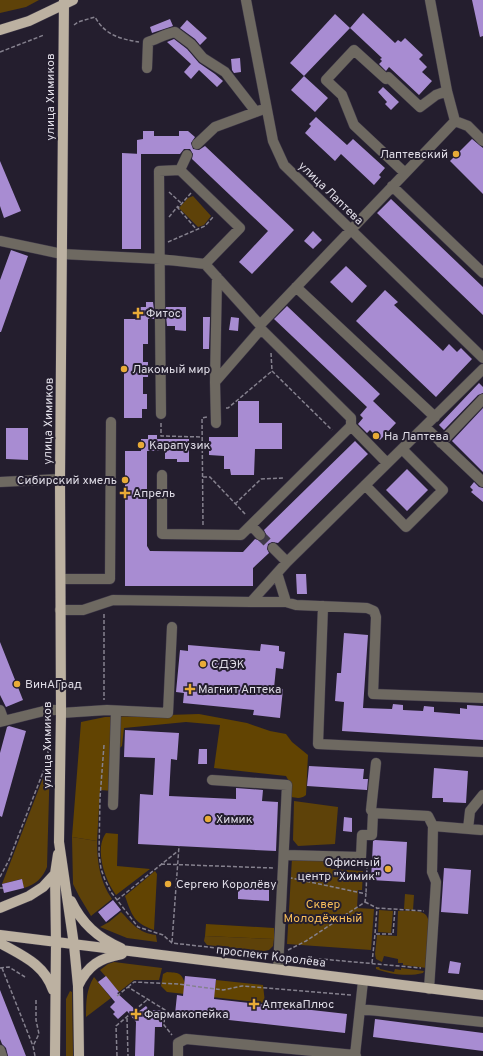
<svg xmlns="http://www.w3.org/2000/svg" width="483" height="1056" font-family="Overpass,sans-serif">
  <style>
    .green { fill: #5e4209 }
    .forest { fill: #624402 }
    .building { fill: #a88cd2 }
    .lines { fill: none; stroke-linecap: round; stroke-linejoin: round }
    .minor-tunnel { stroke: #403a49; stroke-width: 10; stroke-dasharray: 10 5; stroke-linecap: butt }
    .minor-casing { stroke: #3e3848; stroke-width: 11 }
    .major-casing { stroke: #3e3848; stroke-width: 11 }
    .path { stroke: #85818e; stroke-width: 1.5; stroke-dasharray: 4 2; stroke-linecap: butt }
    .minor { stroke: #6e6961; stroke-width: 10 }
    .major { stroke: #bcb1a1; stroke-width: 10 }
    .poi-dot { fill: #e8ab37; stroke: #241e2e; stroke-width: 1.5 }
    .labels { text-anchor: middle; stroke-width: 4; stroke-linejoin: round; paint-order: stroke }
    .street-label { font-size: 12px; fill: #dedbe5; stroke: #241e2e }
    .poi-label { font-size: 12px; fill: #dedbe5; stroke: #241e2e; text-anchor: start }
    .park-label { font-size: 12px; fill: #f8be59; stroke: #241e2e }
  </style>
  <rect width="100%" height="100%" fill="#241e2e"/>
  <path class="green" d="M0 0H39L26 7 0 13Z
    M193 196 211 216 204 225 198 227 179 208 188 198Z
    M50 760 47 867C42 879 36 884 24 888L21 879 2 884Z
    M294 801 338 807 335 844 298 846 293 840Z
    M72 837 97 841C97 862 100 882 112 899L91 916 79 896 73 884Z
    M292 858 331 860V869L363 871 362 890H358L357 908 374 909 371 950 287 944Z
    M405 894 414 895 413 910 404 909Z
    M379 910 393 911 391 933 378 932Z
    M398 911C406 911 416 910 423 913 435 917 428 957 427 968L403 965V963H398V959L384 956 382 962 376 959 375 954 377 935 397 936Z
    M121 912C134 925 137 932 156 935L157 942 127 938 100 927 109 922Z
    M205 936 274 939 273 946 269 950 264 951 207 945 204 941Z
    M114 962 162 968 159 980H134L119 992 100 970 108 964Z
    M376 967H379L380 969 394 972 395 969 401 970V968L424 971 423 973C408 977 389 974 376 969Z
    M94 977 111 998 86 1017C86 1002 86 990 94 977Z
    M70 991 72 992 73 1056H66V999Z"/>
  <path class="forest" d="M199 714 247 723 270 731 286 734 292 742 308 755 306 795C301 799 297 798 291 797V785L286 776 214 768 220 725 186 722 124 728 122 746 115 752 113 791 100 790 97 841 72 837 81 722 105 717Z
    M106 833 118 834 117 866 150 869 116 895C105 881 94 849 106 833Z
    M155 871 157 874 154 930C134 923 132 916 125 896Z
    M206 924 274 928V939L205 936Z
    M167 972C178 973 181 972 185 983L215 986 216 980 263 985 265 1003 167 992 161 986 163 974Z"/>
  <path class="building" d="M472 0H483V36L480 37Z
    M363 13 395 43 398 40 401 42 405 38 423 55 419 59 427 67 422 72 432 81 419 95 389 67 386 71 379 64 382 61 380 59 382 58 350 28Z
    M335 14 350 28 304 76 290 63Z
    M170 19 173 26 152 33 150 27Z
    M187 20 207 38 200 45 195 39 180 28Z
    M174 39 187 49 199 63 215 74 223 81 217 87 199 70 191 79 184 72 191 64 167 42Z
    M240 58 241 72 234 73 232 70 231 59Z
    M304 76 328 98 315 112 291 90Z
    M383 87 399 102 391 110 385 104 387 102 378 92Z
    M316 117 347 145 353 139 385 168 379 175 381 177 374 185 341 154 335 161 305 133 311 126 309 124Z
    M143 131H154V136H179V131H188L195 137 191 143 193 149 199 150 205 146 294 230 252 274 239 262 268 231 192 159 193 154 190 149H184L180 154H137V140L143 139Z
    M472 139 483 148V194L450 161Z
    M122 153 141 154V249H122Z
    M0 161 21 211 4 218 0 206Z
    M391 199 483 287V315L377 213Z
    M313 231 322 240 313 249 304 241Z
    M11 250 28 256 1 332H0V280Z
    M346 266 367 286 352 303 330 282Z
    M385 290 398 302 394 305 443 351 449 344 457 352 461 348 472 359 436 397 356 321Z
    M146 302H153L154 310 158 313 155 316 154 319H148V344H143V362H148V377H143V394H147V409H142V418H124V319H138V307H146Z
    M287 306 380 394 373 401 396 423 380 440 370 430 367 433 358 424 363 418 360 415 367 407 274 319Z
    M166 307H186V331L175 330V326H167L166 316 162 313 165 311Z
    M203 317H210L209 349H203Z
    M231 317 239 318 238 331 229 330Z
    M479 383 483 387V393L478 395 444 430 439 425Z
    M238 401H259V423H282V449H255L254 475H231L230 469H224V456L209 455V437H238Z
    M483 408V472L452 441Z
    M6 428H28V460L6 459Z
    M148 435H157V439H189V462H177V459H165V451H141V439H148Z
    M355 441 368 454 278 543 272 542 268 544 267 549 269 553 253 568V586H125V451H147V546L150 551 243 552 255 539 261 541 265 540 266 534 264 530Z
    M407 469 428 490 407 511 386 490Z
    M474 482 479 487 483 488V502L471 492 473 490 470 487Z
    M296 574H306L307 594H297Z
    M344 633 368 635 363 708 392 709 393 704 403 705V710L423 711 424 706 434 707V712L460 714V708L467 709V705L483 706V740L342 731 344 702 335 701 337 673H341Z
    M0 642 23 700 6 707 0 695Z
    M261 644 279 646V651L285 652 283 669 276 668 274 688 283 689 280 718 253 715 254 710 183 703 184 693 176 692 180 650 188 651V645L260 651Z
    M9 726 26 731 2 817 0 816V753L7 727Z
    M125 730 179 733 177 760 171 759 169 796 236 799V788L263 790 262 801 278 802 276 851 138 844 140 794 153 795 155 758 124 757Z
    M199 749H207V764H198Z
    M309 766 364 769 363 779H368L367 790 307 786Z
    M434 768 468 771 466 803 443 802V798H432Z
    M344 817 352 818V832L343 831Z
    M375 840 407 842 405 882 371 880 373 841Z
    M444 868 471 870 468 914 441 912Z
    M22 879 24 888 4 893 2 884Z
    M238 882 269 883V901L238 899Z
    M113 900 121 910 106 922 98 912Z
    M450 961 461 963 459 974 448 973Z
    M106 976 119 992 117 993 138 1012 146 1006 149 1010H162V1027H155L154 1056H135L136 1022 127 1011 118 1019 113 1014 115 1012 110 1007 115 1002 98 982Z
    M185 976 216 979 214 999 347 1014 345 1033 175 1014 177 995 183 996Z
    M0 990 26 1056H8L6 1048 2 1044 0 1039Z
    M375 1019 483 1033V1051L373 1037Z"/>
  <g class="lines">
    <path class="minor-tunnel" d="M260 535 273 548"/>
    <defs>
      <path id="minor" d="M246 0 273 141 284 165 483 358
        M430 0 447 91 455 121
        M147 68 148 42C157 39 165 34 175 32L191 44 203 58 225 72 256 112
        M455 121 468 126 483 141
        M197 144 215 127 261 110
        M180 170 187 155
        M405 173 354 125 342 95 326 80 354 50 386 79 388 77 420 107 436 95 447 91
        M392 186 483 273
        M0 241 62 254 160 259 205 264 260 325 261 329 351 418V426L241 535 162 534V475
        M296 287 435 417
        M160 307 159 171 180 170 240 228 205 264
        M160 319 161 414
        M260 325 455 121
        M215 382 261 329
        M216 423 215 382 217 277
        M351 426 387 463
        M425 427 483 482
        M441 443 483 399
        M0 482 60 479
        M365 485 406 527 443 490 402 449
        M251 525 260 535
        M273 548 287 562
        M277 573 286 602
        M61 579H110L111 422
        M251 602H286L296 605 367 608 374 611 376 617 373 694 483 698
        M323 606 318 744 483 752
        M60 610H83L113 600 251 602 287 562 483 369
        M0 710 4 721
        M61 713 107 710 168 713 172 627
        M0 722 48 710H61
        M212 780 287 785 278 969
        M113 805 116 711
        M373 813 428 816 433 826
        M468 829 470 811 483 795
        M285 855 361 857 362 835H372L373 813 371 810 376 763
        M429 989 436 882 432 872 433 826 481 830
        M360 1009 483 1022
        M0 1050 2 1056
        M178 1056V1043L186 1039 355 1055
        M356 1056 355 1055 363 981"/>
      <path id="major" d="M64 0 60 479 61 713 59 842 74 945 78 986 79 1056
        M0 30 29 21 73 0
        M71 901C82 924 98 938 121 948
        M0 908 29 896 43 887 55 874
        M0 935 483 995
        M0 943C23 956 44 964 53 990
        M78 986C88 965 100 958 122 954
        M55 1056 56 942 55 874 58 854"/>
    </defs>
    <use href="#minor" class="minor-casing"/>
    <use href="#major" class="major-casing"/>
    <path class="path" d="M74 25 78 22 95 17C105 35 120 39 139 42
      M0 52 44 35
      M169 192 181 203
      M191 193 178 208 197 230
      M169 217 178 206
      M168 242 205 226 214 216
      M271 353 272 371 332 430
      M226 408H228L272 371
      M161 423V436L202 437
      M203 477H210L246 515
      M235 504 261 479 284 478
      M203 525 202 418 207 417
      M104 614V700
      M104 745 100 798 99 854 101 869 105 880 111 892 138 927 163 935 172 943 270 954
      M161 864 273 868
      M365 865 367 868 366 894
      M0 877 9 860 45 767 48 753V720
      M0 888H3
      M117 900 178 851
      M365 902 377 908 424 911
      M376 934H393L395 909
      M172 942 179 846
      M288 950 306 941 365 902 366 894 291 878
      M288 956 421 968
      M372 963 375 934 377 908
      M0 968 9 967 25 977
      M2 968 33 1046
      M128 987 134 982 178 984 223 990 242 986 351 995
      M117 996 128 987 165 1010 164 1025 172 1035
      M127 1018 128 1056
      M35 1056 33 1046 39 1034 36 1020V1000
      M117 1056 116 1026 148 999"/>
    <use href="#minor" class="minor"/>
    <use href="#major" class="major"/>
  </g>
  <g class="poi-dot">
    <circle cx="456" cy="154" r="4"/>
    <path d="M136 307h4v4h4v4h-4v4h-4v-4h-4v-4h4z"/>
    <circle cx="124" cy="369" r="4"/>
    <circle cx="376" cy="436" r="4"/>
    <circle cx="141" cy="445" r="4"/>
    <circle cx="125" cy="480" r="4"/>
    <path d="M123 487h4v4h4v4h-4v4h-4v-4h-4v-4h4z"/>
    <circle cx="203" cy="664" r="4"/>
    <circle cx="17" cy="684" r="4"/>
    <path d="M188 683h4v4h4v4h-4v4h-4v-4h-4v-4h4z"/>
    <circle cx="208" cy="819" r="4"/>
    <circle cx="388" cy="869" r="4"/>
    <circle cx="168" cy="884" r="4"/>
    <path d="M252 998h4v4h4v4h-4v4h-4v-4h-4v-4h4z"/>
    <path d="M134 1008h4v4h4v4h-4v4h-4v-4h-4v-4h4z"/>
  </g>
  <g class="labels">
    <g class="street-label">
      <text transform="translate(50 97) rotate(-90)" y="4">улица Химиков</text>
      <text transform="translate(331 193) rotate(44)" y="4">улица Лаптева</text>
      <text transform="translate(48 421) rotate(-89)" y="4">улица Химиков</text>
      <text transform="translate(47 745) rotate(-90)" y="4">улица Химиков</text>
      <text transform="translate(271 956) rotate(7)" y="4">проспект Королёва</text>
    </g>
    <g class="poi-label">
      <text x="448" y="158" text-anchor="end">Лаптевский</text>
      <text x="146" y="317">Фитос</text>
      <text x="132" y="373">Лакомый мир</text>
      <text x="384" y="440">На Лаптева</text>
      <text x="149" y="449">Карапузик</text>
      <text x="117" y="484" text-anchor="end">Сибирский хмель</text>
      <text x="133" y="497">Апрель</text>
      <text x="211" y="668">СДЭК</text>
      <text x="25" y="688">ВинАГрад</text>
      <text x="198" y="693">Магнит Аптека</text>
      <text x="216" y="823">Химик</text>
      <text x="380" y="866" text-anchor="end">Офисный<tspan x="380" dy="14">центр "Химик"</tspan></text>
      <text x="176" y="888">Сергею Королёву</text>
      <text x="262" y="1008">АптекаПлюс</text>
      <text x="144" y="1018">Фармакопейка</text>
    </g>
    <g class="park-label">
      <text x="323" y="908">Сквер<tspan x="323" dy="14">Молодёжный</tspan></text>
    </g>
  </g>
</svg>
